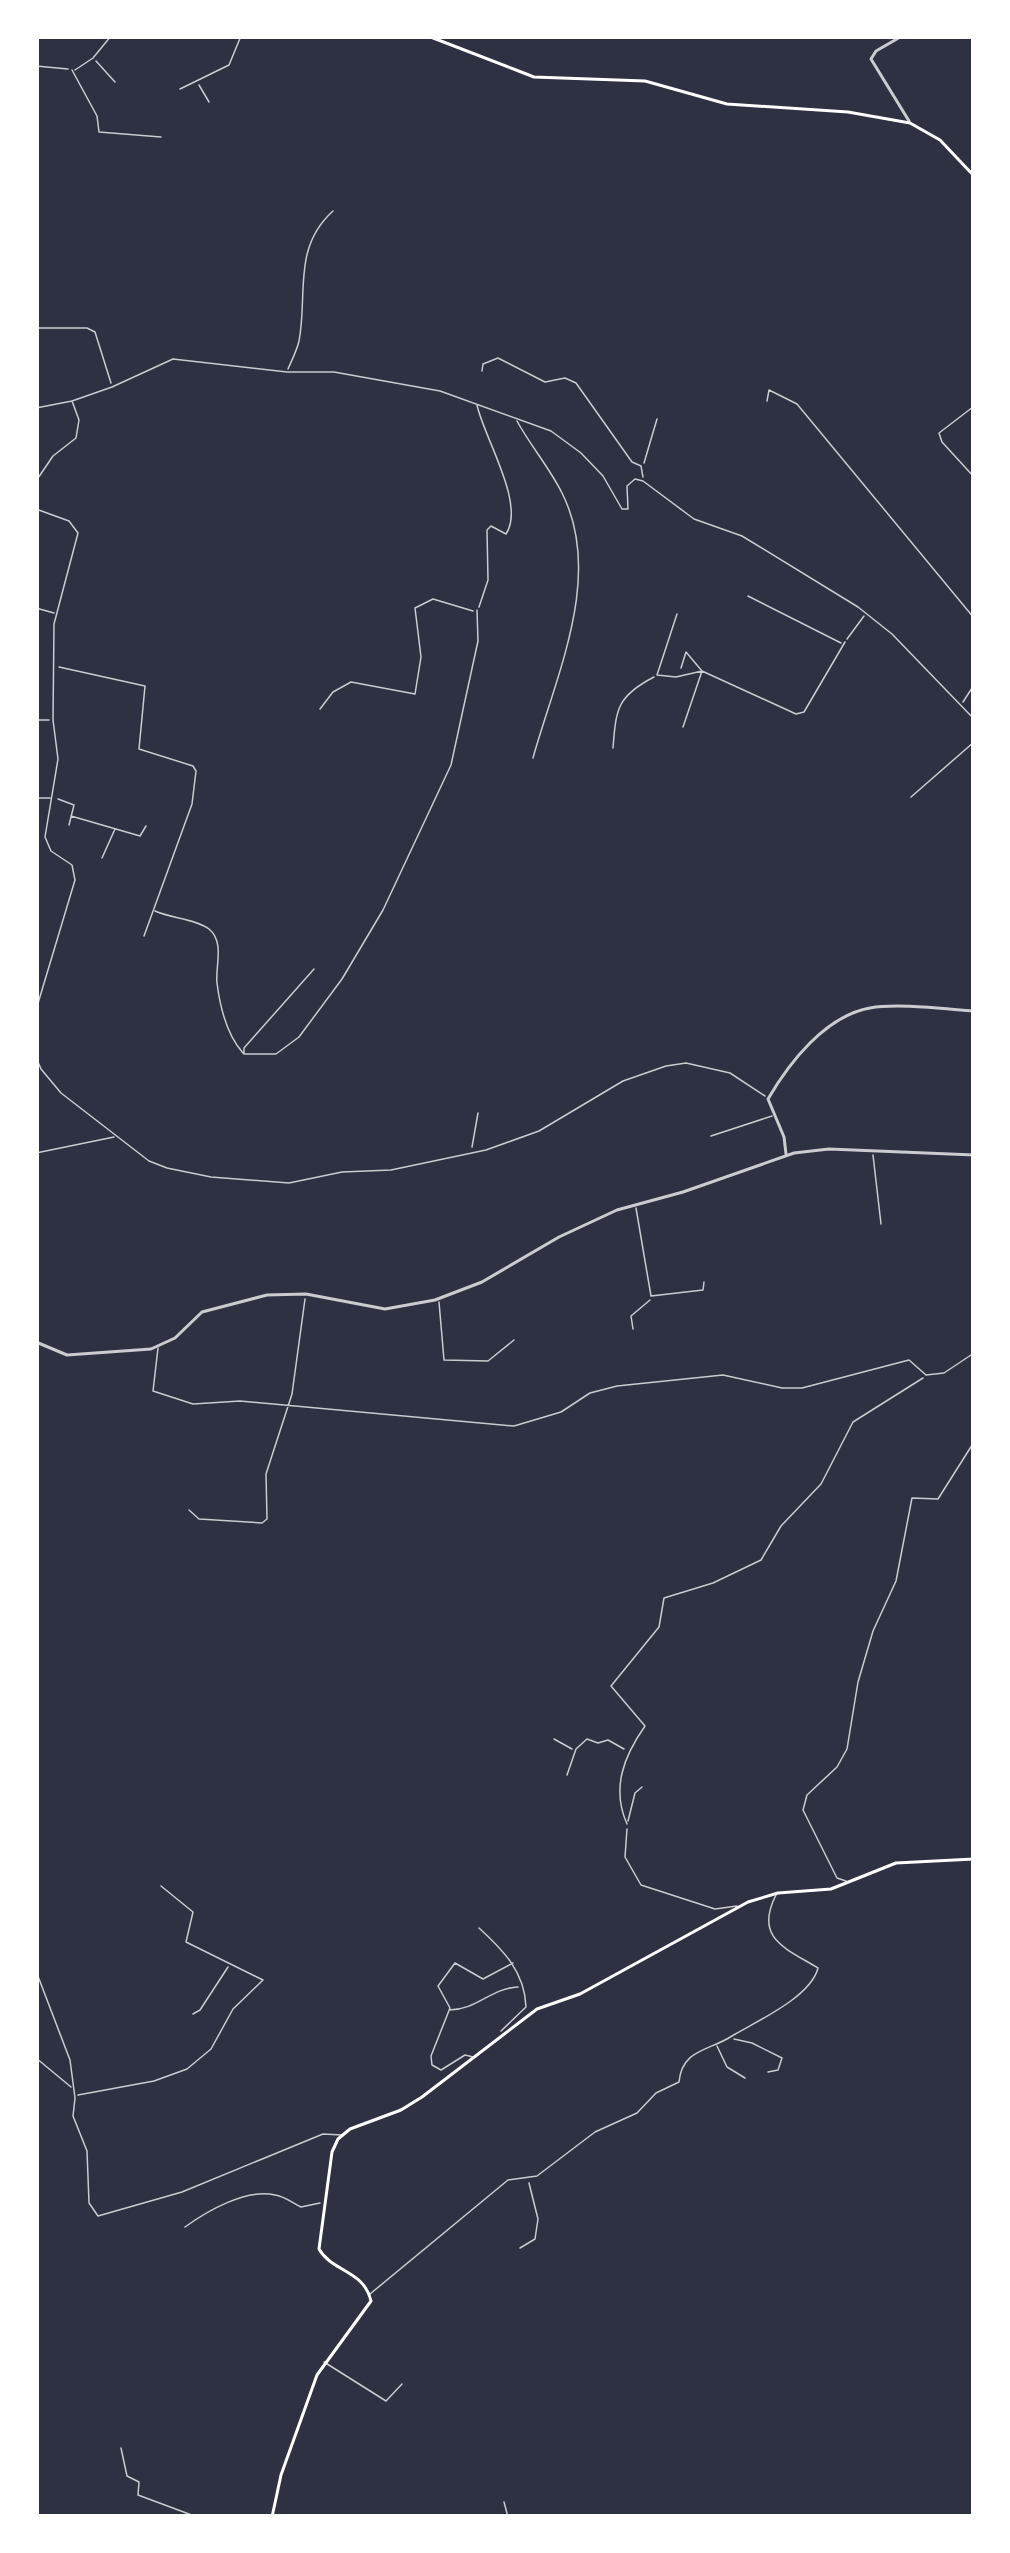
<svg xmlns="http://www.w3.org/2000/svg" width="1010" height="2553" font-family="'Public Sans',sans-serif">
  <style>
    .lines { fill: none; stroke-linecap: round; stroke-linejoin: round }
    .path { stroke: #fff; stroke-width: 1.5 }
    .minor { stroke: #caccd0; stroke-width: 1.5 }
    .tertiary { stroke: #caccd0; stroke-width: 3 }
    .secondary { stroke: #fff; stroke-width: 3 }
  </style>
  <rect width="100%" height="100%" fill="#2d3142"/>
  <g class="lines">
    <path class="path" d="M671 2517H672"/>
    <path class="minor" d="M96 61 115 82
      M36 66 68 69
      M72 70 97 116 99 132 161 137
      M75 70 93 58 111 36
      M199 85 209 102
      M180 89 229 65 241 36
      M36 328H87L95 332 111 383
      M288 369C292 360 297 350 299 341 308 295 292 248 333 211
      M482 371 483 364 498 358 545 382 565 378 576 383 632 462 641 466 643 477
      M767 401 769 390 797 404 974 618
      M477 405C484 438 526 504 506 534L491 526 487 530 488 580 479 607
      M973 407 939 433 942 442 974 477
      M36 408 72 401 112 387 173 359 287 372H334L440 391 551 431 581 453 603 476 622 509H628L627 486 635 479 643 481 694 519 742 536 858 607 892 634 974 719
      M517 421C530 445 549 467 562 493 604 576 556 675 533 758
      M644 463 657 419
      M36 481 53 456 76 438 79 420 72 401
      M36 509 69 521 78 533 54 624 53 720 58 759 45 837 51 851 72 865 75 880 36 1010
      M748 596 841 643
      M36 608 54 613
      M677 614 657 675 676 677 702 671 686 652 681 668
      M847 639 864 616
      M59 667 145 686 139 749 193 766 196 771 192 804 144 936
      M963 702 974 685
      M320 709 333 692 351 682 415 694 421 657 415 608 433 599 473 611
      M36 720H49
      M683 727 702 671 796 714 804 712 845 642
      M613 748C616 709 617 696 654 677
      M911 797 974 742
      M36 798H50
      M58 799 74 805 69 825
      M71 816 140 836 146 826
      M102 858 115 829
      M155 911C170 918 196 919 209 929 225 942 215 967 217 983 220 1007 227 1035 243 1053
      M314 969 244 1048V1054H276L299 1037 342 979 383 910 451 765 478 641 477 610
      M36 1057 41 1069 61 1093 149 1161 167 1168 211 1177 289 1183 342 1172 391 1170 486 1150 539 1131 623 1081 666 1066 686 1063 730 1073 765 1096
      M711 1136 772 1116
      M472 1147 478 1113
      M36 1153 114 1137
      M873 1155 881 1224
      M636 1208 651 1296 703 1290 704 1282
      M439 1302 444 1360 488 1361 514 1340
      M633 1329 631 1316 650 1300
      M158 1348 153 1391 193 1404 240 1401 514 1426 561 1412 590 1393 617 1386 723 1375 782 1388H802L909 1360 926 1375 944 1373 974 1353
      M189 1510 199 1519 262 1523 267 1519 266 1474 292 1394 305 1299
      M554 1739 572 1749
      M567 1775 576 1749 587 1739 598 1743 608 1740 624 1749
      M628 1821 635 1793 642 1787
      M627 1824C611 1788 624 1756 645 1726L611 1686 659 1627 664 1598 713 1583 761 1560 781 1526 821 1484 853 1422 923 1378
      M627 1829 625 1857 641 1885 715 1909 737 1906
      M846 1881 837 1878 803 1810 807 1795 837 1767 847 1749 858 1682 873 1631 896 1581 912 1498 938 1499 974 1442
      M479 1928C503 1950 525 1972 526 2007L501 2031
      M36 1971 70 2060 75 2098 73 2116 87 2151 89 2203 98 2216 182 2192 323 2134 342 2135
      M449 2010C477 2010 491 1988 518 1987
      M193 2014 200 2010 228 1967
      M734 2039 752 2043 782 2058 778 2070 768 2072
      M717 2046 727 2067 745 2078
      M473 2057 465 2055 441 2070 432 2065 431 2056 450 2008 438 1986 455 1963 483 1979 513 1963
      M36 2058 71 2087
      M78 2095 154 2081 187 2069 211 2049 233 2009 263 1980 186 1942 193 1912 161 1886
      M185 2227C207 2211 247 2188 275 2195 284 2196 293 2203 301 2207L320 2203
      M520 2248 535 2239 538 2219 529 2183
      M370 2294 508 2180 537 2176 595 2132 637 2113 656 2093 679 2082C682 2049 709 2051 732 2036 757 2021 811 1997 818 1968 785 1948 754 1938 776 1895
      M324 2362 386 2401 402 2384
      M121 2448 127 2476 139 2482 138 2495 197 2517
      M504 2502 508 2517"/>
    <path class="tertiary" d="M902 36 876 51 871 59 909 121
      M786 1154 784 1137 768 1099C789 1063 825 1016 870 1008 897 1003 945 1009 974 1011
      M36 1342 67 1355 151 1349 175 1338 202 1312 267 1295 306 1294 385 1309 435 1300 482 1282 559 1237 617 1210 683 1192 794 1153 829 1149 974 1155"/>
    <path class="secondary" d="M428 36 534 77 645 81 727 104 848 112 910 123 940 140 974 176
      M272 2517 281 2475 317 2375 371 2301C364 2270 332 2272 319 2249L332 2152 338 2139 350 2129 401 2110 422 2097 537 2009 580 1994 748 1902 778 1893 831 1889 896 1863 974 1859"/>
  </g>
  <rect width="1010" height="2553" fill="none" stroke="#ffffff" stroke-width="78"/>
</svg>
